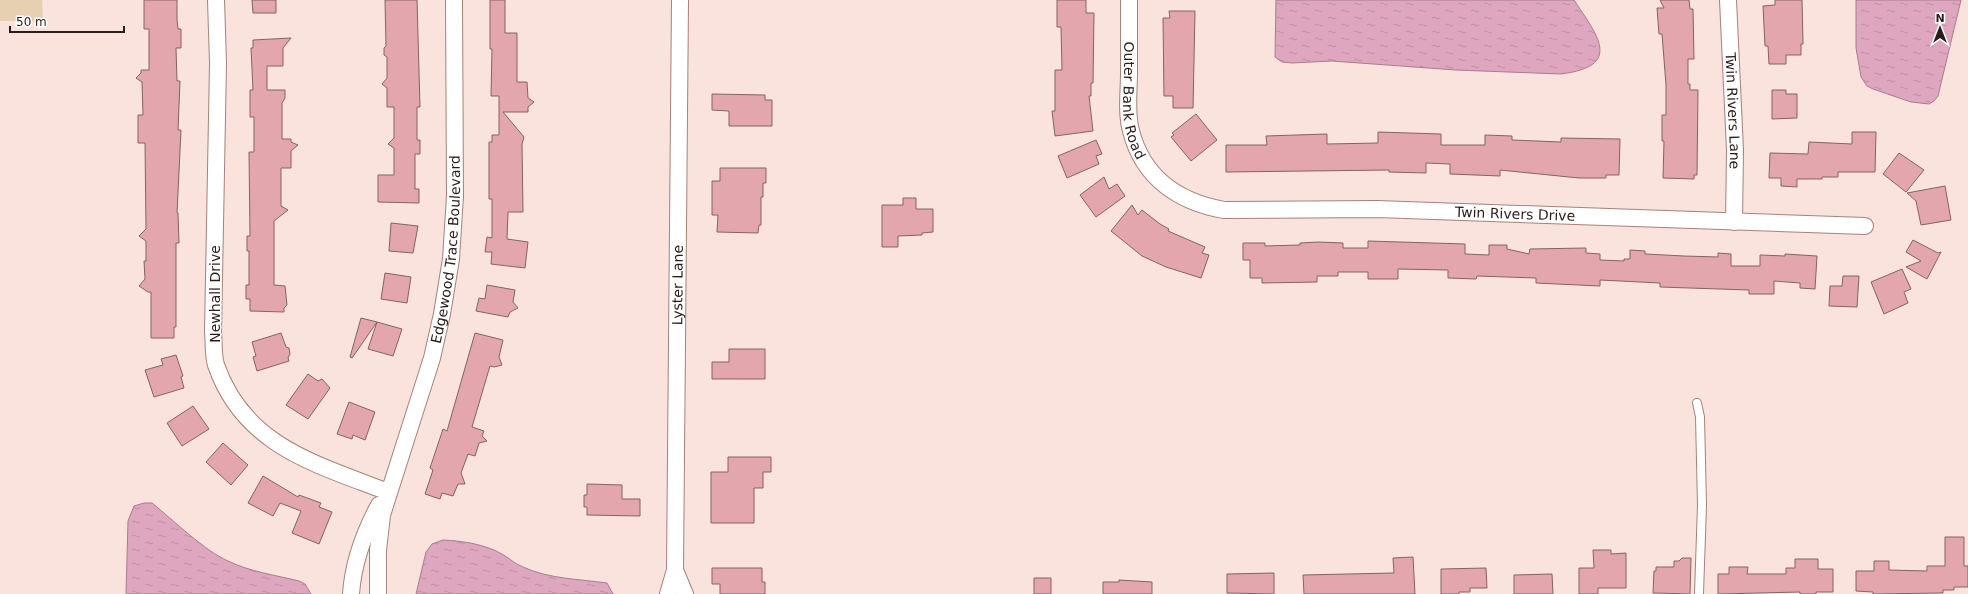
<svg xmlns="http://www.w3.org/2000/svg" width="1968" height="594" font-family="'DejaVu Sans',sans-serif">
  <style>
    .garden { fill: #e7cfb1 }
    .water { fill: url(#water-ripples); stroke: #a87d8d }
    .building { fill: #e2a6ac; stroke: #866266 }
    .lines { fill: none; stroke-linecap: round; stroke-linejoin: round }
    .lane-casing { stroke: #a6827a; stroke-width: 10 }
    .street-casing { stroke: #a6827a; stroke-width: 18 }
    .lane { stroke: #fff; stroke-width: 8 }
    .street { stroke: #fff; stroke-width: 16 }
    .labels { text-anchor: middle; stroke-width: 3; stroke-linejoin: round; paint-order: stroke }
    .street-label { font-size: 14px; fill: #2a1c19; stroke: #fff }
  </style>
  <defs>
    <pattern id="water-ripples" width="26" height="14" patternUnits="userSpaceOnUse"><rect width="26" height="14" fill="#dea7bf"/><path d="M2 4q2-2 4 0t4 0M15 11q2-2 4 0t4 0" fill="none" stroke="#bf8fa4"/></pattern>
  </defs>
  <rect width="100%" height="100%" fill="#fae2dd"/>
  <path class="garden" d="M0 0H42L43 21H0Z"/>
  <path class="water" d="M1276 0H1574C1597 35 1624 66 1561 74L1456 70 1332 61 1292 63 1282 62 1275 57Z
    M1856 0H1961L1938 96 1934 101 1929 104 1911 102 1873 89 1867 86 1861 77 1856 48Z
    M144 503H152C173 520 205 551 228 561 251 572 275 575 299 581L305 584 311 594H126L128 521 134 506Z
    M443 540C463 541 484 544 502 554 509 558 515 564 523 567 549 579 579 579 607 583L613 594H416L426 552 432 544Z"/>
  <path class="building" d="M144 0H177V20L178 29H181V48H176L177 81H180L178 130H181L177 213H178L179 243H176V327H174V338H151V292H148L139 286 145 279 144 261H146V241L139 236 146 229 145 143H138V115H143L142 82 136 78 141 73V70H149V29H144Z
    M252 0H276V13H253Z
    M385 0H417L420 107H417V140H420V154H415V189H419V203L378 202V175H394V148L388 144 394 138V107H387V88L382 84 387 78V57L384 55V48L386 46Z
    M490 0H505V33H517V82H527L528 98 534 102 528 107V112H503L524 137 522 144 523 212H508L507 239 528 242 525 268 491 264 492 252H485L487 237 492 238V199H489V142H492V135H499V96H491L492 49H490Z
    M1057 0H1086V13H1094L1093 83H1091V96H1089L1093 131 1055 136 1052 111H1055V70H1062L1061 27H1057Z
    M1660 0H1689L1690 9H1693L1694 59H1688V84H1690V90H1698L1697 175H1694V179L1663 178 1664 141H1662V115H1666V85L1662 34H1659L1657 8H1664Z
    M1775 0H1802L1803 44H1801V55H1786V64H1769L1768 46H1765L1763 6 1775 5Z
    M1169 11H1195L1193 108H1173V96H1164L1163 18H1170Z
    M291 38 283 48V66H267V90H285V98L282 103V139H291V142L298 145 291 151V168H281V206L288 210 274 221V285L285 286 287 305 284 308V312L250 311V299H246V285H249V251H247V236H250L249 152H254V117H250V90H253L251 48H253V40Z
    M1772 90H1786V94H1797V118L1772 119Z
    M712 94 765 95V100H772V126H729V111L712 110Z
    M1196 114 1217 140 1191 161 1171 137 1174 135 1172 133Z
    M1378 132 1441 134V145H1485V135L1512 136V140L1561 142V138L1620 139 1619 175H1606V178H1579L1500 170V176L1450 174V164L1426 163V173L1389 172V170L1226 172V145H1267L1266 136 1327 134V144L1378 143Z
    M1852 132H1876L1875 172H1838V177H1822V179H1797V187L1781 186V178H1769L1770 153 1808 154 1809 142 1852 144Z
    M1096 140 1102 154 1096 156 1099 164 1067 178 1058 156Z
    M1899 153 1924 170 1906 192 1883 174Z
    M720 168H766V183H763V197H761V225H759L758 233 717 232 718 215H712V181H720Z
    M1104 177 1109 189 1117 184 1125 196 1096 217 1080 195Z
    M1945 186 1951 220 1921 225 1916 201 1907 193Z
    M903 198H916V209H933V232L922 233V235L898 236V247H882V205H903Z
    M1132 205 1138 215 1142 210 1160 224 1169 229 1168 231 1205 247 1202 253 1209 255 1201 278 1166 267 1142 256 1111 231Z
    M391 223 418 226 413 253 389 251Z
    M1913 240 1938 253 1941 252 1927 279 1906 267 1921 261 1906 252Z
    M1368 241 1465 244V254L1489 255V245H1507V249L1529 254 1530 249 1586 248V253L1600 254V260L1624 261V259H1630V250L1645 251V254L1684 256 1718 257V253L1731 254V266H1760V255L1785 256V254L1817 256 1815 289 1800 288V283L1774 281V294H1749V290L1660 287V283L1600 280V286L1536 283V278L1477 276 1476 279 1448 278V270L1398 269V279H1368V272H1338V276H1317V282L1262 283V278H1250V260H1243V243H1265V246L1300 245V243L1318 242 1343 243V248H1368Z
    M1902 269 1911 289 1904 292 1908 303 1884 314 1871 282Z
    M385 273 411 277 407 303 381 299Z
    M1843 276H1859L1857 307 1829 306 1830 286H1842Z
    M487 285 515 290 513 302 518 308 510 312 508 317 476 311 479 298 485 299Z
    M361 318 377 322 352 358 350 357Z
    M377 322 402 329 393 356 368 349Z
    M281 333 286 347 289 348 290 354 288 358 289 361 257 371 253 357 256 356 252 342Z
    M475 333 503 340 499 357 502 365 494 367 490 366 472 427 484 431 482 436 487 441 479 443 475 456 468 454 461 473 465 484H458L453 496 442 493 440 499 425 494 433 470 430 468 443 429 447 431Z
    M729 349H765V379H712V362H729Z
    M176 355 183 376 181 377 184 388 154 397 145 370 163 365 161 359Z
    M308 374 318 381 322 379 330 388 308 419 286 405Z
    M349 402 375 412 365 440 353 435 352 439 337 434Z
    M193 406 209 429 182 446 167 423Z
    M223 443 248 465 231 485 206 462Z
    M728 457H771V472H763V488H754V523H711V472H728Z
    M263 476 298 497 299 495 321 503 319 507 332 512 319 544 292 533 301 511 280 503 273 516 248 503Z
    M587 484 622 485V499H640V516L587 515V507H584V495H587Z
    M1945 537H1964V566H1968V587H1954V590H1943V593L1873 594V592L1856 591V571H1874V561H1889V570L1927 571V566H1945Z
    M1593 550H1611V554L1626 553V588H1598V594H1579V568H1594Z
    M1413 557 1415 594H1304L1303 575 1394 573 1393 558Z
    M1682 558H1691L1690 594 1653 593 1654 571H1656V567H1674V561H1679Z
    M1795 559H1818V569H1833V592H1816V594H1800V592L1718 594V574H1729V567H1748L1747 574H1786V568H1795Z
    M712 568H762V582H765V594H720V584H712Z
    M1486 568 1487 588H1470V592H1459V594H1441V569Z
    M1274 573V594L1227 593V574Z
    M1552 574 1553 594H1514V575Z
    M1034 578H1051V594H1034Z
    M1119 580 1152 582V594H1103V582H1119Z"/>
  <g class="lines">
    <defs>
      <path id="lane" d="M1697 403 1700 417 1702 505 1699 594"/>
      <g id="street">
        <path d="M216 0 218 63 213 332C214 342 213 355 216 365 244 446 316 464 388 492"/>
        <path id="s1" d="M1129 0C1129 24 1129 49 1129 73 1129 92 1126 113 1131 131 1143 178 1179 202 1224 210L1377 209 1865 226"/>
        <path id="s2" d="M1728 0 1735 150 1734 222"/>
        <path d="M675 570 685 594"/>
        <path d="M351 594C353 564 365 531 379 505"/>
        <path id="s3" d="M378 594V550L382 515 432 358 442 314 451 259 455 196 454 0"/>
        <path id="s4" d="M668 594 675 570 680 0"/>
      </g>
    </defs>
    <use href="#lane" class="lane-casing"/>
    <use href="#street" class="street-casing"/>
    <use href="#lane" class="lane"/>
    <use href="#street" class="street"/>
  </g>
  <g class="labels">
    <g class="street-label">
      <text dy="5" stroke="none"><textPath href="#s1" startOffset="101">Outer Bank Road</textPath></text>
      <text dy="5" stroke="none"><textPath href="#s2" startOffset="111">Twin Rivers Lane</textPath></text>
      <text dy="5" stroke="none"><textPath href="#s1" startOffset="552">Twin Rivers Drive</textPath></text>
      <text dy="5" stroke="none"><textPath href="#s3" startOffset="354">Edgewood Trace Boulevard</textPath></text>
      <text dy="5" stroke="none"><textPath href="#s4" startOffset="310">Lyster Lane</textPath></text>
      <text transform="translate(215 294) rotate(-90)" y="5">Newhall Drive</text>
    </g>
  </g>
  <g transform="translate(1940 28)" stroke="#ffffff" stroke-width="3" paint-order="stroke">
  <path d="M0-3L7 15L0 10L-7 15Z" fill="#2a1c19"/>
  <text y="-6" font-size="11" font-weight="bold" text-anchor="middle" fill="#2a1c19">N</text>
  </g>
  <path d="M10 26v6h114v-6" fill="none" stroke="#2a1c19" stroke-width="2"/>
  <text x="16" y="26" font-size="12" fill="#2a1c19" stroke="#ffffff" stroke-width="3" paint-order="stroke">50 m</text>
</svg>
